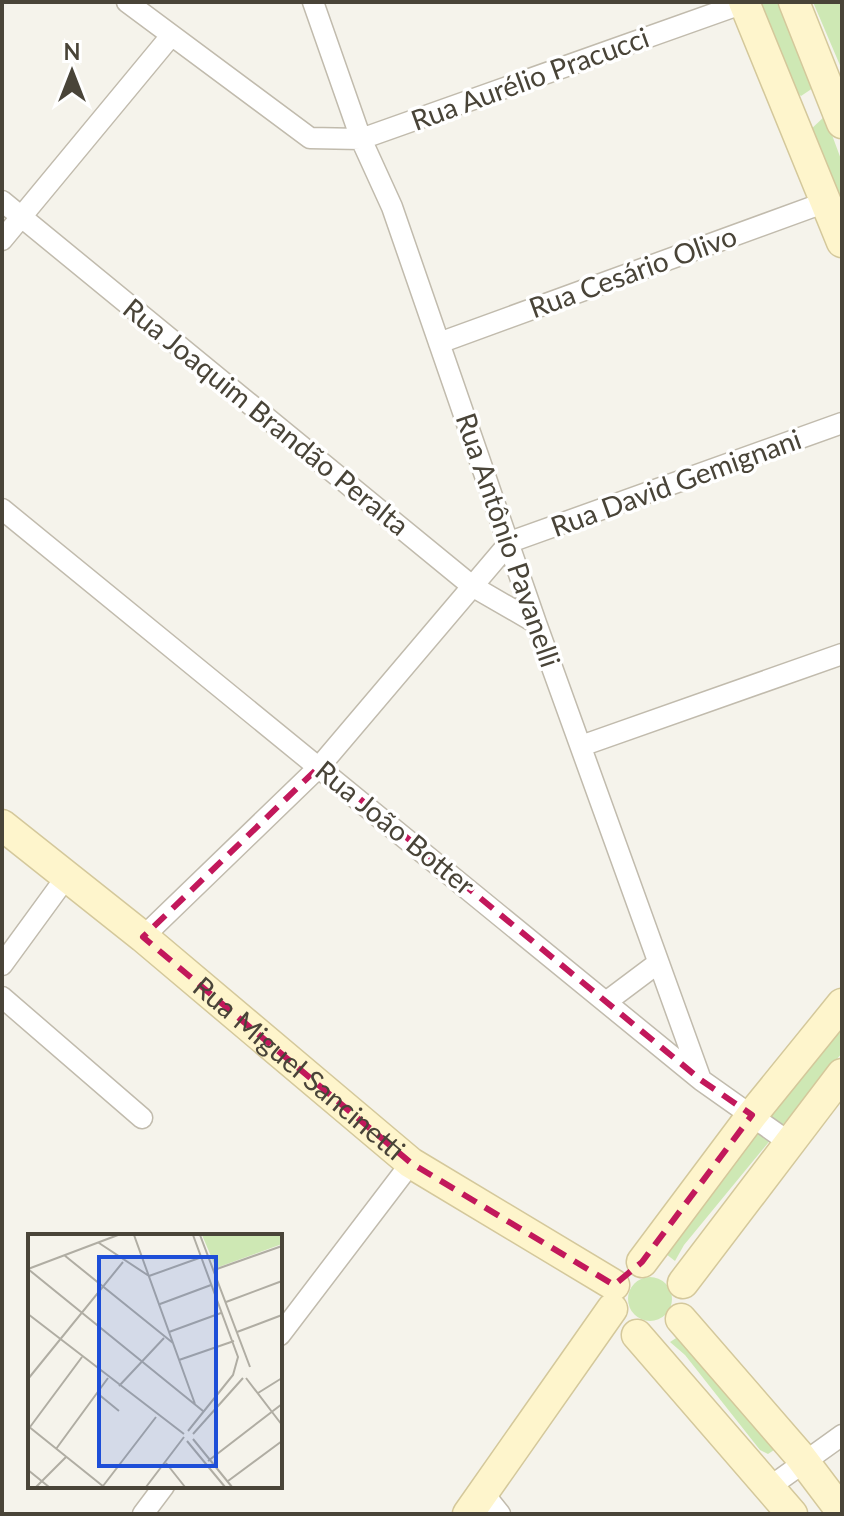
<svg xmlns="http://www.w3.org/2000/svg" width="844" height="1516" font-family="Lato,sans-serif">
  <style>
    .green { fill: #cee8b4 }
    .lines { fill: none; stroke-linecap: round; stroke-linejoin: round }
    .street-casing { stroke: #c1bbad; stroke-width: 23 }
    .secondary-casing { stroke: #d4c89b; stroke-width: 33 }
    .street { stroke: #fff; stroke-width: 20 }
    .secondary { stroke: #fef5cc; stroke-width: 30 }
    .marked { fill: none; stroke: #c2185b; stroke-width: 6; stroke-dasharray: 16 10; stroke-linejoin: round }
    .labels { text-anchor: middle; stroke-width: 7; stroke-linejoin: round; paint-order: stroke }
    .street-label { font-size: 28px; fill: #494438; stroke: #fff }
    .inset-road { fill: none; stroke: #b0ada3; stroke-width: 2 }
    .view { fill: #1d4ed8; fill-opacity: 0.15; stroke: #1d4ed8; stroke-width: 4 }
    .inset-edge { fill: none; stroke: #494438; stroke-width: 4 }
  </style>
  <rect width="100%" height="100%" fill="#f5f3eb"/>
  <path class="green" d="M758 2H777L811 80 813 88 801 96 793 89Z
    M813 2H842V70Z
    M825 116 842 162V210L809 131Z
    M842 1025V1053L684 1245 675 1261 657 1247Z
    M628 1299a22 22 0 1 1 44 0a22 22 0 1 1-44 0Z
    M687 1331 772 1444 774 1450 768 1454 760 1450 685 1355 670 1342Z"/>
  <g class="lines">
    <defs>
      <path id="street" d="M127 2 310 138 361 139 744 3
        M313 2 361 139 392 207 536 623 701 1080
        M2 201 472 586 536 623
        M2 240 170 37
        M439 343 826 202
        M2 509 701 1080 790 1143
        M581 746 842 654
        M143 937 320 766 510 542 842 423
        M2 965 67 876
        M2 997 142 1118
        M606 1002 658 963
        M280 1335 411 1163
        M771 1486 842 1435
        M484 1494 500 1514
        M143 1514 164 1486"/>
      <g id="secondary">
        <path d="M744 2 842 242"/>
        <path d="M794 2 842 123"/>
        <path id="s1" d="M2 825 143 937 411 1163 614 1285"/>
        <path d="M642 1262 752 1115 842 1004"/>
        <path d="M683 1283 842 1074"/>
        <path d="M681 1319 799 1455 842 1512"/>
        <path d="M637 1335 792 1514"/>
        <path d="M468 1514 612 1309"/>
      </g>
    </defs>
    <use href="#street" class="street-casing"/>
    <use href="#secondary" class="secondary-casing"/>
    <use href="#street" class="street"/>
    <use href="#secondary" class="secondary"/>
  </g>
  <path class="marked" d="M320 766 701 1080 752 1115 642 1262 614 1285 411 1163 143 937Z"/>
  <g class="labels">
    <g class="street-label">
      <text transform="translate(530 79) rotate(-20)" y="10">Rua Aurélio Pracucci</text>
      <text transform="translate(633 272) rotate(-20)" y="10">Rua Cesário Olivo</text>
      <text transform="translate(266 417) rotate(39)" y="10">Rua Joaquim Brandão Peralta</text>
      <text transform="translate(676 483) rotate(-20)" y="10">Rua David Gemignani</text>
      <text transform="translate(508 540) rotate(71)" y="10">Rua Antônio Pavanelli</text>
      <text transform="translate(395 828) rotate(39)" y="10">Rua João Botter</text>
      <text dy="10" stroke="none"><textPath href="#s1" startOffset="384">Rua Miguel Sancinetti</textPath></text>
    </g>
  </g>
  <g transform="translate(28 1234)">
    <rect width="254" height="254" fill="#f5f3eb"/>
    <path d="M174 1H254V10L188 34Z" fill="#cee8b4"/>
    <path class="inset-road" d="M106 1 167 170M172 1 222 133M71 9 121 42M36 21 145 109M0 35 175 177M0 35 90 1M186 36 254 12M121 42 174 23M198 68 254 47M132 70 183 51M0 80 156 200M141 98 193 79M209 98 254 81M151 126 206 107M218 144 254 191M0 145 95 28M91 152 136 104M69 159 91 177M230 159 254 144M0 192 76 253M2 193 54 123M160 197 205 141 210 123 165 1M165 200 215 144M165 205 204 253M159 207 197 253M28 215 80 144M180 227 254 170M138 229 157 253M0 236 21 253M200 247 254 207M75 252 128 183M8 253 38 223M118 253 156 203"/>
    <path class="view" d="M71 23H188V232H71Z"/>
    <rect width="254" height="254" class="inset-edge"/>
  </g>
  <rect width="844" height="1516" fill="none" stroke="#494438" stroke-width="8"/>
  <g transform="translate(72 72)" stroke="#ffffff" stroke-width="6" paint-order="stroke">
  <path d="M0-6L14 30L0 20L-14 30Z" fill="#494438"/>
  <text y="-12" font-size="22" font-weight="bold" text-anchor="middle" fill="#494438">N</text>
  </g>
</svg>
